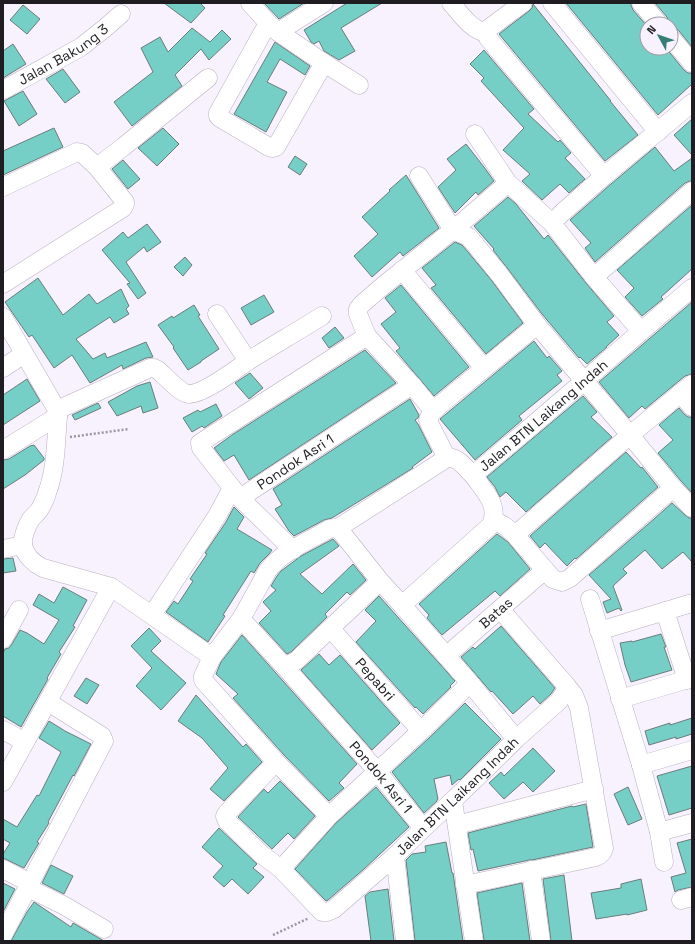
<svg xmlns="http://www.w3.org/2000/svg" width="695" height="944" font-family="'Space Grotesk',sans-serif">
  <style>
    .building { fill: #76cfc6; stroke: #697d7a }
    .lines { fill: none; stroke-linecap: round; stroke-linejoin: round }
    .minor-casing { stroke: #b9b0bf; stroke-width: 19 }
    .path { stroke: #9d97a1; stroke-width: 2.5; stroke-dasharray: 2 2; stroke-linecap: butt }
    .minor { stroke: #fff; stroke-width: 18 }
    .labels { text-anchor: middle; stroke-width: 3; stroke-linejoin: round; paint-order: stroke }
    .street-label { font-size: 14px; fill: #1f1c22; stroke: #f8f1fe }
  </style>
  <rect width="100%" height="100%" fill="#f8f1fe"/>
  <path class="building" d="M164 3H200L205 8 191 23Z
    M264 3H304L279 19Z
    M347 3H382L341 28 355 51 339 60 324 51 319 41 314 44 311 42 304 30Z
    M566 3H631V5L633 10 647 26V48H666L684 70 688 73H692V84L658 115Z
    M655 3H692V47L679 31 675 28H671V24H669L667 17Z
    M533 4 611 101H610L638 135 605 161 499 34 529 11 532 8Z
    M23 5 40 19 27 34 10 20Z
    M192 28 210 42 222 30 231 39 209 60 201 49 175 75 182 86 132 126 114 102 153 72 141 48 160 37 168 52Z
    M275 42 310 66 305 75 280 59 267 82 287 92 266 132 234 114Z
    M13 44 26 64 3 78V51Z
    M484 50 534 109 528 114 558 142 560 140 571 153 565 158 585 179 569 193 560 184 542 200 522 181 530 174 503 150 524 128 481 81 484 78 470 64Z
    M63 69 80 92 65 103 46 79Z
    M23 91 37 114 19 126 4 101Z
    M692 119V155L674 135Z
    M54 128 63 147 3 175V151Z
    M163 128 179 144 157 166 138 148Z
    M466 144 484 167 494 181 478 195 476 192 455 213 438 187 456 170 447 159Z
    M655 147 674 171 692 158V181H690L685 183 595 262 585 248 591 243 570 220 611 184Z
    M295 156 307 164 300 175 288 167Z
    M123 160 140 179 128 189 112 169Z
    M406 175 439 228 403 256 400 252 372 277 354 256 378 234 362 217 390 191 389 190Z
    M508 197 516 204 544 239 548 235 586 283 614 316 607 322 619 335 606 347H607L587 364 580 357 579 358 542 314 508 269 493 250 494 249 474 226Z
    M692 205V269L661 297 663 299 642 316 625 297 634 288 617 270Z
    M147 224 161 242 147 252 144 247 126 262 146 293 138 299 127 284 130 283 102 250 123 232 128 238Z
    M455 242 462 245 468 252 492 281 523 323 486 354 431 288 436 285 422 268Z
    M185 257 192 265 183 276 174 267Z
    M38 278 63 315 89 294 97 304 121 289 129 306 126 309 129 314 114 323 110 317 76 339 93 359 105 353 107 358 146 342 153 357 146 358 123 369 122 365 90 383 72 355 54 368 32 335 29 337 5 302Z
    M401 285 469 367 434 396 396 351 400 348 381 324 396 312 385 298Z
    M264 295 274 312 251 325 241 308Z
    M692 302V374L685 376 645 409 642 406 629 418 599 382Z
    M194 305 200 315 198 316 219 349 201 361V362L188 370 173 348 174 347 158 325 172 316 173 318Z
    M335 327 344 338 329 348 322 338Z
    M534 341 547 358 549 356 562 371 557 375 562 381 519 416 522 420 475 460 440 419Z
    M365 350 396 383 249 480 234 455 224 461 215 449 214 448 232 435Z
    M250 373 263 388 249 399 235 383Z
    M27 379 40 401 3 425V395Z
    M150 382 158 408 143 413 141 406 117 416 108 402 137 386Z
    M583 396 597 412 591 417 612 437 526 512 506 492 500 497 495 487 487 477Z
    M410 399 419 415 418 418 415 420 418 424 432 452 412 467 413 468 332 518 324 520 294 536 289 531 275 509 282 505 273 489Z
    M98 403 101 408 75 420 72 415Z
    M216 404 222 416 204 428 202 426 192 432 183 418 198 410 200 412Z
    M679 408 684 414 688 417H692V493L681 481 658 453 673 440 659 425Z
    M34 445 44 458V460L25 475 3 489V460L9 459 30 446Z
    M626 452 641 468 642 467 658 487 576 559 575 558 567 566 545 543 540 548 530 536Z
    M672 503 685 515 689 518H692V562L683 552 662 569 645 550 623 569 627 573 613 586 622 610 621 611 619 608 607 613 603 602 611 599 589 575 654 519Z
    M234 507 244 517 237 529 272 550 269 554 260 563 254 573 251 571 223 615 225 616 208 642 166 612 174 601 178 604 193 581 190 579 207 554 205 553 226 522Z
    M497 534 508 542 530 569 500 596 495 591 442 635 427 618 429 615 419 604Z
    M333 539 339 546 300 574 322 594 353 564 366 580 350 595 347 592 325 614 327 617 291 652 287 654 259 623 271 611 263 602 276 590 271 586 277 576 281 571 301 556Z
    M13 558 16 571 3 573V559Z
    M63 587 87 600 73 626 75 627 59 652 61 654 47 678 48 679 21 727 3 716V653L5 649 9 648 12 644 20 630 27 633 44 644 59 620 33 605 39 594 54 603Z
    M379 596 455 681 450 686 451 687 423 714 416 707 415 708 356 642 376 621 365 610Z
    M501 626 555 688 551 694 540 704 533 696 513 714 492 691 491 692 461 657 473 647 475 649Z
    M149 628 161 641 151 651 186 683 161 710 136 686 152 668 131 646Z
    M661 634 666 647H664L672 670 631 682 625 665 620 643 632 641V642Z
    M242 635 357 764 339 783 344 788 329 801 284 755 233 698 238 694 216 674 221 662Z
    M319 654 329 665 340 655 400 723 372 750 301 670Z
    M86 678 99 685 87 704 74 696Z
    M196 695 243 747 246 744 262 762 224 801 210 789 228 768 202 738 178 721Z
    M465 703 501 739 460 780 459 779 452 785 450 775 434 779 438 799 437 800V801L424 813 392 772 428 739Z
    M692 718V734L676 739V737L649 745 645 731 670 723V725Z
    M49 721 65 731 91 744 74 776 73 775 48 822 49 823 37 842 39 843 24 868 3 858V854L10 843 3 839V819L17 827 37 795 39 796 61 752 39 738Z
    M533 748 555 771 533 792 523 782 504 799 489 783 501 772 504 776Z
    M692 766V808L669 815 657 776Z
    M280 781 315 816 294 839 288 833 272 849 238 817 264 789 268 793Z
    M376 787 409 827 364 869 328 900 326 901 295 869 336 823Z
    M628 787 642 819 628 825 614 794Z
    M586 804 593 847 532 860H529L525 861 478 871 473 849 471 850 468 833 572 806 573 807Z
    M219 828 257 864 253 868 264 877 248 894 232 879 224 887 213 877 223 866 202 847Z
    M692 839V887L678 890 675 892 671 877 686 873 677 843Z
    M446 842 452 873H453L463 941H415L406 860 412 854 426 852 425 846Z
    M51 865 73 876 64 894 42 883Z
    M564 875 572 941H551L543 879Z
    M641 879 647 910 627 915V914L596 919 591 893 621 888V884Z
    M3 883 15 889 3 912Z
    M522 883 530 941H484L477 893Z
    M388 889 394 941H371L365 896 370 892Z
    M34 902 71 927 73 923 104 941H11L27 912Z"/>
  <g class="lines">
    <defs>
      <g id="minor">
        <path d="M250 3 268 23 278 32 324 63 276 147 273 148 269 147 220 118 218 116V113L268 23"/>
        <path d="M451 3C461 14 470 29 486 33"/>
        <path d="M523 3 488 29 486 33 488 38 604 176"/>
        <path d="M552 3 658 132"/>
        <path d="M641 3 659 24"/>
        <path d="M278 32 324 3"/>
        <path d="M671 38 692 63"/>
        <path d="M324 63 359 85"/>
        <path id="s1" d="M3 90 81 47 105 28 121 14"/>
        <path d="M475 134 508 183 552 223 594 277 641 331"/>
        <path d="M419 176 453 230 469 237 500 275 537 325 630 435 673 488 692 508"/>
        <path d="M3 187 77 152 82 153 97 167 123 147 208 78"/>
        <path d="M552 223 563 212 604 176 692 103"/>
        <path d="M402 270 484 368"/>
        <path d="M594 277 692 191"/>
        <path d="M3 284 123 208 125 204V202L97 167"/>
        <path d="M217 314 248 361"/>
        <path d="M3 317 57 410 58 416C56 441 56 470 47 493 46 498 43 503 41 507 39 512 34 515 31 519 27 525 22 538 23 545 25 556 35 564 43 568L111 587 212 657 241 619 268 570C283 551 309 541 329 529L335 528H338L447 458C458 456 465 468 473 475"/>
        <path d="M367 336 412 385 431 408V413L441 404 537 325"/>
        <path d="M3 368 24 354"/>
        <path d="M680 393 692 407"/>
        <path d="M57 410 150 368H154L158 370C165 376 181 394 189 394 204 394 235 370 248 361 272 346 298 331 322 316"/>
        <path d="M431 413 428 420 430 425 447 458"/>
        <path d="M3 450 58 416"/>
        <path id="s2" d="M240 498 412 385"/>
        <path d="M491 525 496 522C505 524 509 530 515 535L630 435 692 384"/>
        <path d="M338 528 380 581 402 605"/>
        <path d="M515 535 553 579 562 582 570 578 673 488"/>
        <path d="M3 549 23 545"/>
        <path d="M293 550 240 498 201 448 200 443 367 336 358 314V309L362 304 384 285 453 230 508 183"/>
        <path d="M590 599 641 765 659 832 664 862"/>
        <path d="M500 609 566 685V690L559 701 516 739"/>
        <path d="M665 611 687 680"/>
        <path d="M152 615 217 516 232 488"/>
        <path id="s3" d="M241 619 285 667 377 771 423 828"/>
        <path id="s4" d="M331 629 421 731"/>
        <path d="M599 631 692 603"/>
        <path d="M3 639 19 610"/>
        <path id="s5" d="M446 656 545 570"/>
        <path d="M212 657 203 676V680L276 762 227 813 225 816 227 821 261 854 281 869 322 912H327L334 909 395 856"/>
        <path d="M285 667 297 660 380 581"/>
        <path d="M620 699 692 678"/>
        <path d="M3 730 25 742"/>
        <path d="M276 762 329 816 281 869"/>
        <path d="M641 765 692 750"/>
        <path d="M3 782 111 587"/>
        <path d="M453 801 474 941"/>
        <path d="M329 816 421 731 470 683"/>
        <path d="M457 825 594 789"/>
        <path d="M659 832 692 823"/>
        <path d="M3 869 30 883"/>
        <path d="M531 870 541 941"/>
        <path d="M465 885 596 857C601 855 603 853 604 848L579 708 574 695 566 685"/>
        <path d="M28 888 63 905 104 929"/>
        <path d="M681 900 692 897"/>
        <path d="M3 935 104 741 102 736 48 702"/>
        <path id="s6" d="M405 941 395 856C435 816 477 779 516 739L470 683 402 605 491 525C500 505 484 491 473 475 547 415 618 350 692 288"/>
      </g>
    </defs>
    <use href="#minor" class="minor-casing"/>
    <path class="path" d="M70 437 129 429
      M273 935 309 918"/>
    <use href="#minor" class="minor"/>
  </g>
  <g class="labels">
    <g class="street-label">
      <text dy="5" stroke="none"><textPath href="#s1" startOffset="70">Jalan Bakung 3</textPath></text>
      <text dy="5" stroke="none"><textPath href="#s6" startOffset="698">Jalan BTN Laikang Indah</textPath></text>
      <text dy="5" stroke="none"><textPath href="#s2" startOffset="66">Pondok Asri 1</textPath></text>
      <text dy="5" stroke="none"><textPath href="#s5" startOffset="66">Batas</textPath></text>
      <text dy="5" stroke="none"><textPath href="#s4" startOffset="67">Pepabri</textPath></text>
      <text dy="5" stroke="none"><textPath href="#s3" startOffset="211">Pondok Asri 1</textPath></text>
      <text dy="5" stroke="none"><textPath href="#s6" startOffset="172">Jalan BTN Laikang Indah</textPath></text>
    </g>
  </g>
  <rect width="695" height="944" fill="none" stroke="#1f1c22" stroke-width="8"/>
  <g transform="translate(659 36) rotate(310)"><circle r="19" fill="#f8f1fe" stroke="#a19ca6"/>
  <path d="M0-3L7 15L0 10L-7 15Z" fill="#367d76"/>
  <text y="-6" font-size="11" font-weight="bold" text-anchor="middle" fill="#1f1c22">N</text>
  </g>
</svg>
